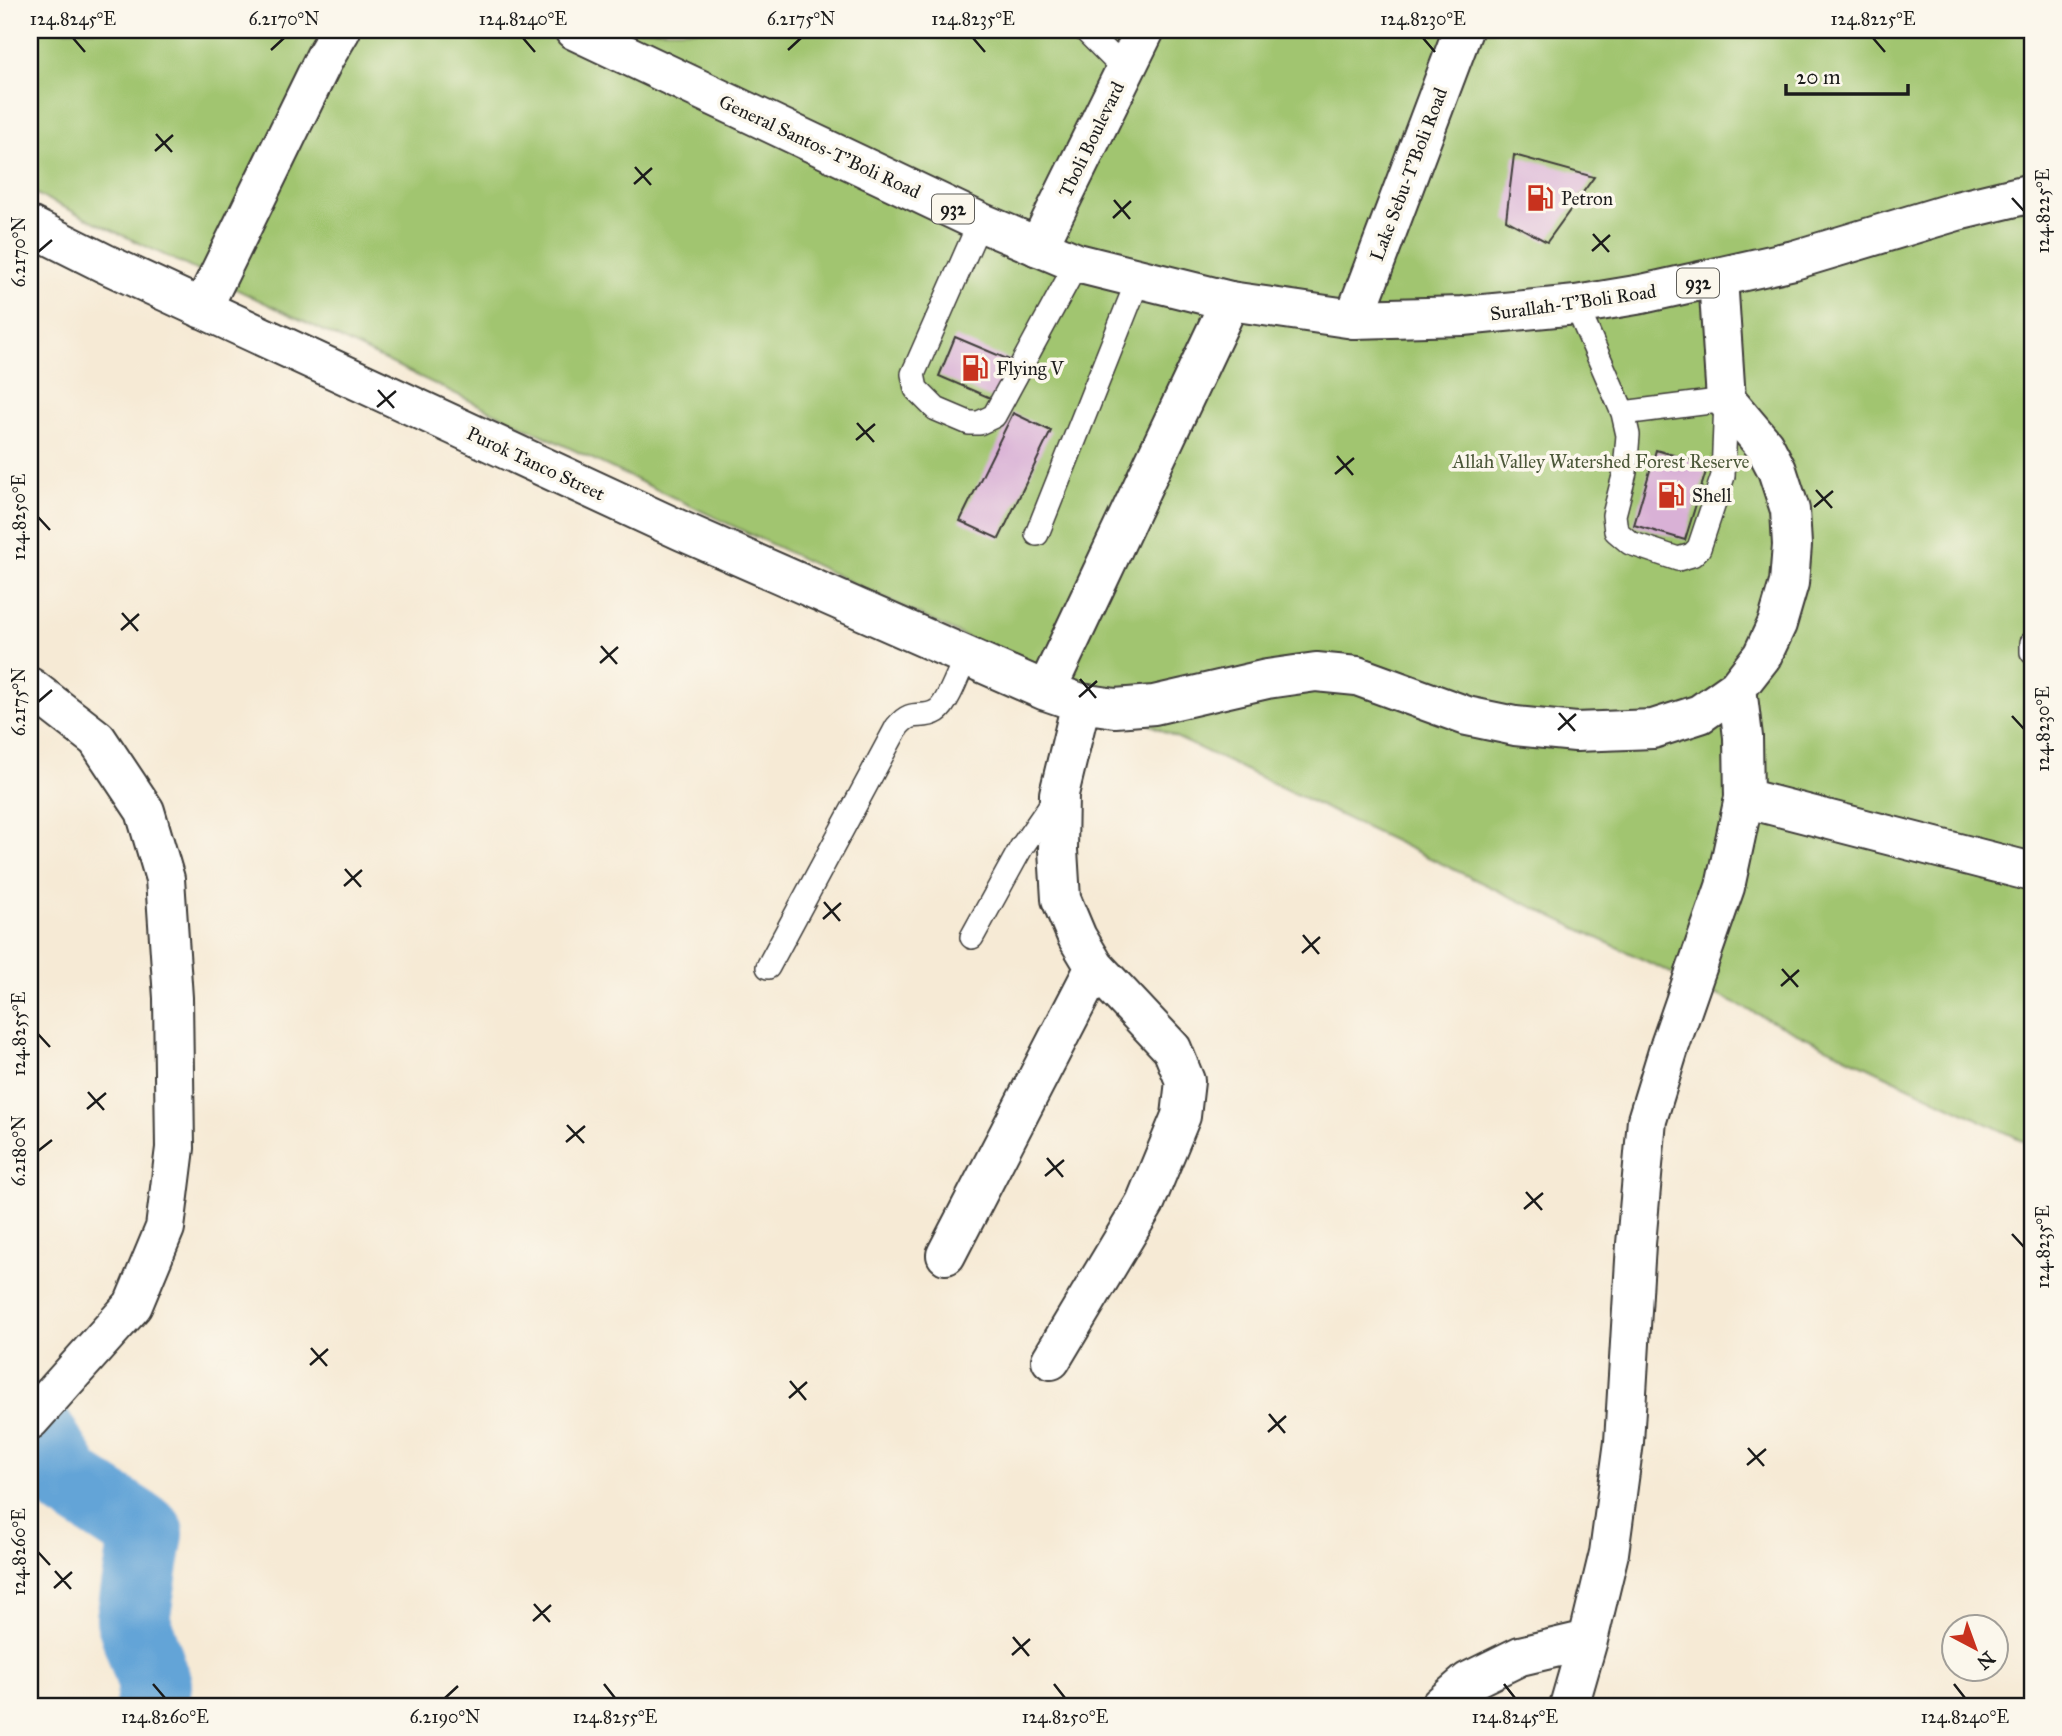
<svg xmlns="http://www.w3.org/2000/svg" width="2062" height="1736" font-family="'IM FELL Great Primer',serif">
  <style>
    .green { fill: #a1c56f; stroke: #5e7046; stroke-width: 2 }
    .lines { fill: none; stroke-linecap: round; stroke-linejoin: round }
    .river { stroke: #64a4d7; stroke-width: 74 }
    .building { fill: #d9b1d6 }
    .service-casing { stroke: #3d3b38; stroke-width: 26 }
    .minor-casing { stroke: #3d3b38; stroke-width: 42 }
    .tertiary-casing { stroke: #3d3b38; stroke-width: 42 }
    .secondary-casing { stroke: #3d3b38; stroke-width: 42 }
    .primary-casing { stroke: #3d3b38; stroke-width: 42 }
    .service { stroke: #fff; stroke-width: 23 }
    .minor { stroke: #fff; stroke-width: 38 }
    .tertiary { stroke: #fff; stroke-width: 38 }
    .secondary { stroke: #fff; stroke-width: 38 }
    .primary { stroke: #fff; stroke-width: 38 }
    .ticks { fill: none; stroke: #1c1c1c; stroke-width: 2.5 }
    .labels { text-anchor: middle; stroke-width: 7; stroke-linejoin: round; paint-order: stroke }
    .shield { fill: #fbf7ec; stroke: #5f5e5a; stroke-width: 2 }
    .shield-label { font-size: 18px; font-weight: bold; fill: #1c1c1c }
    .street-label { font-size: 19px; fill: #1c1c1c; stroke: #fbf7ec }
    .poi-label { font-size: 19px; fill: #1c1c1c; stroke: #fbf7ec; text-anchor: start }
    .park-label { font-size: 19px; fill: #4b5739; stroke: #fbf7ec }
    .neatline { fill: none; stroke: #1c1c1c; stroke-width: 2.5 }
    .ticks-label { font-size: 18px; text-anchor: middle; fill: #1c1c1c }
  </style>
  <rect width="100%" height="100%" fill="#fbf7ec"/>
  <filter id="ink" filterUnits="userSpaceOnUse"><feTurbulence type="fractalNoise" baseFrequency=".0143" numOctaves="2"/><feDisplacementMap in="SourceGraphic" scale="14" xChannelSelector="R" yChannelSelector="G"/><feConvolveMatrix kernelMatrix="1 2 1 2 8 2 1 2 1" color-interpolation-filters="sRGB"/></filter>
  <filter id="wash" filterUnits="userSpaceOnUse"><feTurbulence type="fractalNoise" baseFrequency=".00686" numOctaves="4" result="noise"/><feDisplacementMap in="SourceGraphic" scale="28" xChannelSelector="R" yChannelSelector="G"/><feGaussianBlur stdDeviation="1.57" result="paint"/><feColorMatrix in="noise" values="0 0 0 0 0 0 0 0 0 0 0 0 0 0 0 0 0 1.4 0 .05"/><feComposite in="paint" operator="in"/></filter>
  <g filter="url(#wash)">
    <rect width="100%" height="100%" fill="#f6ead5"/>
    <path class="green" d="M30 30H2032V1145L30 191Z"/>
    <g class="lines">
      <path class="river" d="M30 1419 70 1483 147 1533 133 1619 155 1685 152 1706"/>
    </g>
    <g id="blocks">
      <path class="building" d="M1514 155 1594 177 1547 242 1506 220Z
        M955 337 1012 361 995 400 939 376Z
        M1013 413 1051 431 999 539 960 521Z
        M1656 450 1708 465 1685 540 1634 525Z"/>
    </g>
  </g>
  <g filter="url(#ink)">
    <use href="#blocks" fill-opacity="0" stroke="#3d3b38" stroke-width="2"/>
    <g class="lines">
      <defs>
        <path id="service" d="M1085 30 1125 70
          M980 222 913 374 916 389 936 409 969 423H979L994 416 1077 263
          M1576 305 1623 413 1628 435 1625 472 1614 515 1616 531 1630 543 1678 559 1692 555 1699 548 1723 476 1726 400 1623 413
          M1037 534 1138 280
          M2032 643V652
          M972 937 1021 848 1057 796
          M768 967 897 727C913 707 921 721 937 711 948 704 960 669 966 656"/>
        <path id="minor" d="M30 226 104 263 682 531 1046 691 1081 703 1115 708 1154 705 1267 679 1316 672 1357 676 1467 716 1515 726 1576 732 1653 729 1700 714 1737 688 1762 656 1777 624 1789 583 1792 545 1790 510 1777 470 1764 445 1726 400 1718 278
          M1038 247 1145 30
          M202 309 325 57 341 30
          M1046 691 1230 301
          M1744 798 2032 872
          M946 1255 1095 967
          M1051 1360 1145 1203 1181 1116 1185 1081 1172 1049 1095 967 1077 937 1061 899 1058 850 1059 794 1081 703
          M1440 1706 1469 1681 1520 1656 1588 1640
          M1569 1706 1588 1640 1609 1553 1624 1442 1636 1244 1647 1120 1670 1045 1725 887 1744 798 1743 737 1737 688"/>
        <path id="tertiary" d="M30 687 97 739 145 811 165 879 173 998 175 1148 165 1228 133 1305 30 1420"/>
        <path id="secondary" d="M1354 319 1463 30"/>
        <path id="primary" d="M574 30 980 222 1077 263 1230 301 1354 319 1463 316 1576 305 1642 294 1794 260 1957 211 2032 193"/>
      </defs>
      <use href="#service" class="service-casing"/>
      <use href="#minor" class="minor-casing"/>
      <use href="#tertiary" class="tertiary-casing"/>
      <use href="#secondary" class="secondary-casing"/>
      <use href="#primary" class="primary-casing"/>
      <use href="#service" class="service"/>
      <use href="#minor" class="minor"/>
      <use href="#tertiary" class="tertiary"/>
      <use href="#secondary" class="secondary"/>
      <use href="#primary" class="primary"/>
    </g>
  </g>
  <path class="ticks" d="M73 38 85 52M523 38 535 52M973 38 985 52M1423 38 1435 52M1873 38 1885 52M271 50 284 38M788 50 801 38M156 134 172 152M155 151 173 135M635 167 651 185M634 184 652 168M2012 198 2024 211M1114 200 1130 219M1113 218 1131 201M1593 234 1609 252M1592 251 1610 235M38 252 52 240M378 390 394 408M377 407 396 391M857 423 874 442M856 440 875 424M1337 456 1353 475M1335 474 1354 458M1816 490 1832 508M1814 507 1833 491M38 517 50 530M122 613 138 631M121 630 139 614M601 646 617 664M600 663 618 647M1080 679 1096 698M1079 697 1097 681M38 702 52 690M1559 713 1575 731M2012 716 2024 729M1558 730 1576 714M345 869 361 887M344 886 362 870M824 902 840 921M823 919 841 903M1303 935 1319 954M1302 953 1320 937M1782 969 1798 987M1781 986 1799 970M38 1034 50 1047M88 1092 104 1110M87 1109 106 1093M567 1125 584 1143M566 1142 585 1126M38 1151 52 1140M1047 1158 1063 1177M1045 1176 1064 1160M1526 1192 1542 1210M1524 1209 1543 1193M2012 1234 2024 1247M311 1348 327 1366M310 1365 328 1349M790 1381 806 1400M789 1398 807 1382M1269 1414 1285 1433M1268 1432 1286 1416M1748 1448 1764 1466M1747 1465 1766 1449M38 1552 50 1565M55 1571 71 1589M54 1588 72 1572M534 1604 550 1622M533 1621 551 1605M1013 1637 1029 1656M1012 1655 1030 1639M153 1684 165 1698M604 1684 615 1698M1054 1684 1065 1698M1504 1684 1515 1698M1954 1684 1965 1698M445 1698 458 1686"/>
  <defs>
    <symbol id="fuel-bare" viewBox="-9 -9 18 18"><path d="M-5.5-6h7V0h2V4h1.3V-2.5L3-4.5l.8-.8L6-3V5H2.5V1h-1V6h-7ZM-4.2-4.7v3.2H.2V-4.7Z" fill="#c8321e" stroke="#fbf7ec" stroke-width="2.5" paint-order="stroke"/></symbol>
  </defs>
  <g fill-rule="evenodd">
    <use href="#fuel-bare" x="1521" y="179" width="38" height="38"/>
    <use href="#fuel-bare" x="956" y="349" width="38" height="38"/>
    <use href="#fuel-bare" x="1652" y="476" width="38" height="38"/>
  </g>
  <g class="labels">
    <g class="shield">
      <rect x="932" y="194.5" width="42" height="29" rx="5"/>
      <rect x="1677" y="268.5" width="42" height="29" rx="5"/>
    </g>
    <g class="shield-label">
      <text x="953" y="215">932</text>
      <text x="1698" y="289">932</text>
    </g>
    <g class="street-label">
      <text transform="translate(1091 139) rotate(-64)" y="7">Tboli Boulevard</text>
      <text transform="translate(820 146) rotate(25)" y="7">General Santos-T'Boli Road</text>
      <text transform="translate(1408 174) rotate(-69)" y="7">Lake Sebu-T'Boli Road</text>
      <text transform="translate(1573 302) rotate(-8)" y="7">Surallah-T'Boli Road</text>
      <text transform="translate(536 463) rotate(25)" y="7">Purok Tanco Street</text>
    </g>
    <g class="poi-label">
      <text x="1561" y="205">Petron</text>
      <text x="996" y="375">Flying V</text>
      <text x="1692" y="502">Shell</text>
    </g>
    <g class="park-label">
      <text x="1601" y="468">Allah Valley Watershed Forest Reserve</text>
    </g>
  </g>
  <rect width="2062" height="1736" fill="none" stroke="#fbf7ec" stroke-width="77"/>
  <g transform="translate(1975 1648) rotate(139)"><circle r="33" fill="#fbf7ec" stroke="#a29f99" stroke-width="2"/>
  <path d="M0-5L12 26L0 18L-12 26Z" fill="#c8321e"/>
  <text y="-10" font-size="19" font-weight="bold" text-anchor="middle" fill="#1c1c1c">N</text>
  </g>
  <path d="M1786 84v10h122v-10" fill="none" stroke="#1c1c1c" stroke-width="3.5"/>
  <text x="1796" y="84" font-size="21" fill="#1c1c1c" stroke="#fbf7ec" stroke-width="5" paint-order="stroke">20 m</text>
  <rect x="38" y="38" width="1986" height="1660" class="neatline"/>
  <g class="ticks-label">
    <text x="73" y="25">124.8245°E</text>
    <text x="284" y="25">6.2170°N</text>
    <text x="523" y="25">124.8240°E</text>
    <text x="801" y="25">6.2175°N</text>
    <text x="973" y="25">124.8235°E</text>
    <text x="1423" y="25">124.8230°E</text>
    <text x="1873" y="25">124.8225°E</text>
    <text transform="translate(2043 211) rotate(-90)" y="6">124.8225°E</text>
    <text transform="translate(19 252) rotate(-90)" y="6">6.2170°N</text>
    <text transform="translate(19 517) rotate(-90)" y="6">124.8250°E</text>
    <text transform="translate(19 702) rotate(-90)" y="6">6.2175°N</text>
    <text transform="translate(2043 729) rotate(-90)" y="6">124.8230°E</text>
    <text transform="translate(19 1034) rotate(-90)" y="6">124.8255°E</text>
    <text transform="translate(19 1151) rotate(-90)" y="6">6.2180°N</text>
    <text transform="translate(2043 1247) rotate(-90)" y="6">124.8235°E</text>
    <text transform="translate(19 1552) rotate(-90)" y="6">124.8260°E</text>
    <text x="165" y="1723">124.8260°E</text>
    <text x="445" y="1723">6.2190°N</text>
    <text x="615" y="1723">124.8255°E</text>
    <text x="1065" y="1723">124.8250°E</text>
    <text x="1515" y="1723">124.8245°E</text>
    <text x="1965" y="1723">124.8240°E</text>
  </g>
</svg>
